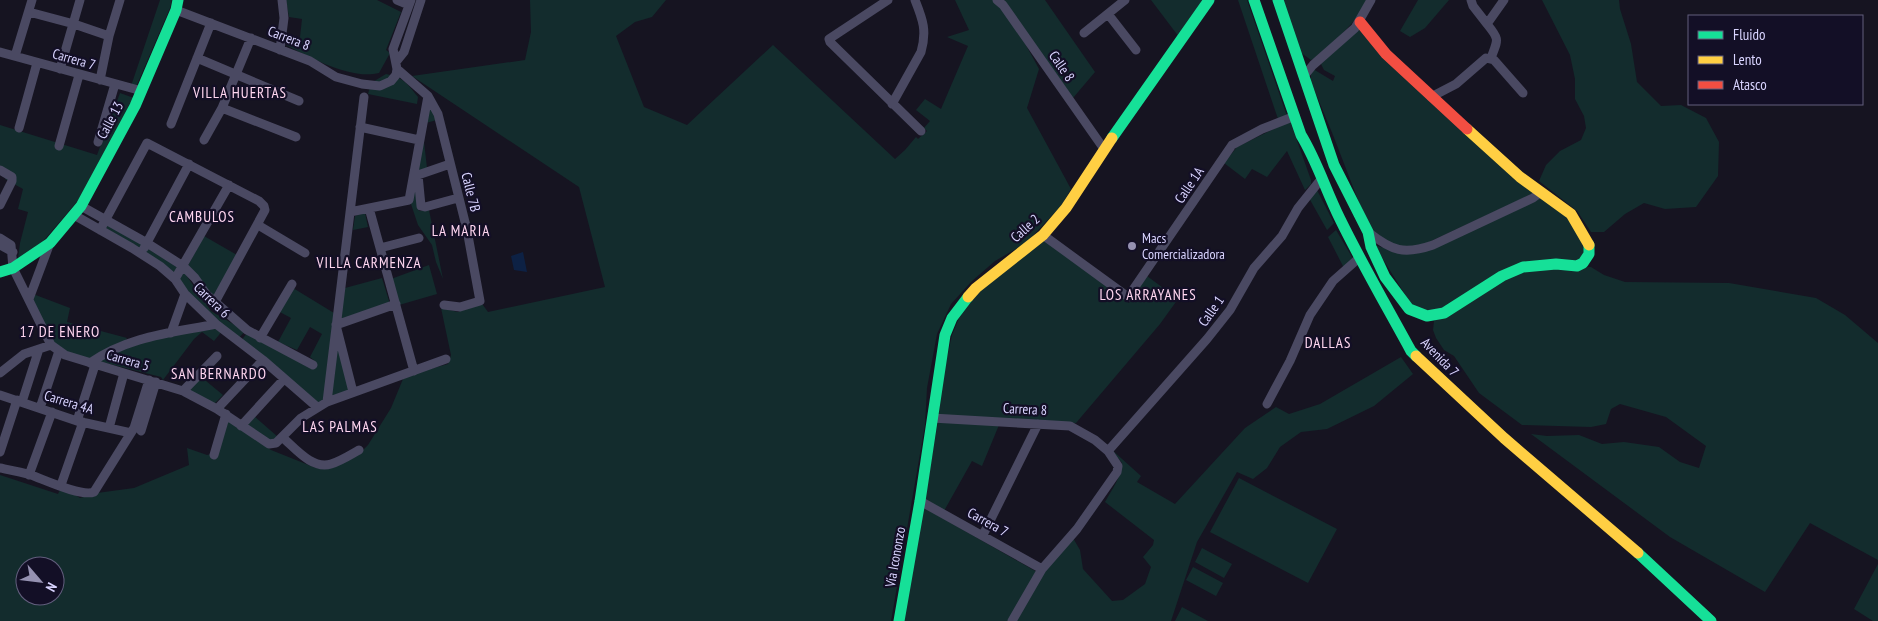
<svg xmlns="http://www.w3.org/2000/svg" width="1878" height="621" font-family="'PT Sans Narrow',sans-serif">
  <style>
    .green { fill: #132c2d; fill-rule: evenodd }
    .water { fill: #0d2144 }
    .lines { fill: none; stroke-linecap: round; stroke-linejoin: round }
    .street { stroke: #4a4962; stroke-width: 9 }
    .fast { stroke: #16e098; stroke-width: 11 }
    .slow { stroke: #ffcf43; stroke-width: 11 }
    .jam { stroke: #f24e42; stroke-width: 11 }
    .poi-dot { fill: #9591b1; stroke: #130f26; stroke-width: 2 }
    .labels { text-anchor: middle; stroke-width: 4.5; stroke-linejoin: round; paint-order: stroke }
    .street-label { font-size: 14px; fill: #d9d4ff; stroke: #130f26 }
    .poi-label { font-size: 14px; fill: #d9d4ff; stroke: #130f26; text-anchor: start }
    .neighbourhood-label { font-size: 15px; letter-spacing: 1px; fill: #ffd6f0; stroke: #130f26 }
  </style>
  <rect width="100%" height="100%" fill="#161421"/>
  <path class="green" d="M160 0H172L170 8 136 87 131 86Z
    M286 0H377L401 12 386 50 390 53 379 73C351 80 311 58 286 45L299 46 302 19 289 17Z
    M530 0H666L652 17 635 22 616 36 644 107 687 125 773 45 895 159 905 150 916 137 918 139 927 131 924 128 930 121 916 110 925 99 941 109 968 46 947 37 969 30 955 0H993C1013 19 1026 45 1039 69L1027 108 1071 189 1061 206 1026 243 995 261 972 281 951 304 937 334 927 388 925 425 891 621H0V475L58 494 62 486 80 498 97 493 134 488 189 465 187 448 207 455 211 454 224 416 271 450 316 468H330L362 451 368 445 391 408 403 379 419 372 448 364 451 355 441 308 458 312 480 301 488 312 605 287 579 187 412 76 525 60 531 32ZM25 566H55V596H25Z
    M1004 0H1045L1095 72 1073 98Z
    M1151 0H1204L1179 37Z
    M1238 0H1247L1287 116 1278 119Z
    M1281 0H1369C1354 24 1337 39 1316 58L1311 60 1300 52Z
    M1418 0H1449L1425 28 1410 37 1400 31Z
    M1542 0H1619L1620 9 1631 44 1637 82 1661 106 1681 105 1706 118 1719 142 1718 176 1696 207 1665 209 1644 203 1625 214 1604 232H1591L1577 211 1539 181 1546 165 1560 151 1581 140 1586 128 1584 116 1575 99V79L1570 55Z
    M1360 25 1537 192 1416 248 1395 247 1372 231 1365 218 1333 135 1311 82V72L1313 69 1333 81 1335 76 1324 70 1320 62Z
    M386 74C404 78 407 83 418 97L417 104 368 94 371 83Z
    M120 93 134 98 81 197 39 246 18 259 20 243 28 212 18 209 23 189 5 179V170L0 167V125L97 155Z
    M425 102 435 114 437 120 422 124 427 168 414 178 419 211 429 210 443 279 436 262 432 245 418 225 409 198Z
    M1290 121 1311 180V184L1305 190 1287 151 1267 177 1252 169 1245 179 1224 163 1237 147Z
    M1317 190 1334 223 1327 230 1309 198Z
    M1543 196 1570 215 1586 253 1578 260 1528 262 1444 310H1421L1411 304 1374 245 1405 254Z
    M365 213 368 227 353 230 355 216Z
    M107 222 142 244 139 249 104 227Z
    M1336 230 1355 262 1344 268 1328 237Z
    M204 236 237 255 213 304 186 269Z
    M1043 239 1129 303 1147 276 1178 299 1160 324 1076 423 939 415 940 390 952 335 959 318 980 290Z
    M147 248 180 269 176 275 145 253Z
    M429 265 437 294 399 305 391 279Z
    M1591 267 1604 275 1625 282 1729 283 1816 298 1845 315 1878 343V560L1810 523 1765 592 1670 537 1531 434 1547 436 1579 435 1602 444 1624 442 1659 447 1680 462 1699 468 1706 446 1666 417 1620 404 1611 409 1606 424 1591 427 1522 425 1479 393 1454 356 1444 350 1436 338 1433 330 1434 321 1513 274 1543 268Z
    M184 272 211 311 245 331 238 339 201 307 177 279Z
    M382 278 390 304 340 321 345 288Z
    M293 288 334 313 324 400 317 403 241 341 247 333 316 362 310 357 322 334 310 327 297 350 278 342 291 318 278 311Z
    M33 294 70 308 67 322 127 338 125 341 90 359 64 352 52 342 32 299Z
    M217 326 223 330 214 341 202 332 194 339 163 380 161 377 98 361 129 344Z
    M337 334 349 392 330 398Z
    M1401 357 1413 374 1374 406 1327 429 1301 432 1280 447 1267 468 1253 479 1237 472 1197 542 1171 621H902L923 507 1037 572 1046 570 1073 538 1080 550 1083 569 1112 601 1123 600 1145 584 1151 567 1143 557 1153 545 1154 540 1105 502C1112 489 1121 478 1122 463L1111 449 1141 476 1137 482 1175 504 1245 428 1276 407 1289 414 1320 404Z
    M200 376 223 395 214 404 187 392Z
    M253 415 278 437 273 442 245 426Z
    M938 421 999 425 982 466 972 461 944 511 925 499Z
    M1239 478 1337 529 1308 583 1210 532Z
    M1202 548 1232 564 1224 578 1195 562Z
    M1878 564V621H1873L1854 609Z
    M1193 567 1223 583 1216 596 1186 580Z
    M1182 607 1208 621H1175Z"/>
  <path class="water" d="M523 252 527 272 514 270 511 256Z"/>
  <g class="lines">
    <path class="street" d="M397 0 409 5
      M888 0 829 39 830 42 921 131
      M997 0 1003 5 1104 149
      M1471 0 1473 6 1487 24
      M176 10 310 61 336 77 362 84 380 86 391 81 396 75 397 69 393 49 411 0
      M29 12 74 24 109 36
      M1108 14 1136 50
      M1084 33 1125 0
      M280 50 284 18 282 0
      M0 52 142 91
      M15 56 32 0
      M197 58 299 101
      M1491 58C1498 39 1500 40 1487 24L1504 0
      M396 62 404 52 421 0
      M60 69 80 0
      M397 69 428 96 438 114 467 230 480 301 460 307 444 305
      M1304 76 1313 65 1355 28 1371 0
      M100 80 109 36 120 0
      M1431 97 1456 84 1486 58 1494 60 1523 93
      M892 104 921 52C927 31 923 20 915 0
      M222 108 296 137
      M171 124 211 23
      M360 127 419 140
      M19 128 37 63
      M204 140 222 108 251 38
      M98 142 115 84
      M59 146 79 75
      M450 164 418 175 421 206 425 207 458 198
      M0 170 12 177V181L0 205
      M81 206 147 243 183 266 195 278 207 295 247 330 313 365
      M369 208 414 371
      M350 212 409 200 428 96
      M74 215 132 248 160 266 175 279 185 294 216 324 263 360 317 407
      M258 225 305 253
      M100 230 147 143 259 201 264 206 265 210 215 302
      M1368 232C1392 251 1404 255 1433 245L1533 198 1541 192
      M1043 235 1128 297 1232 145 1262 129 1295 116
      M0 238 11 245 13 268 51 345 65 355 183 391 217 409 269 444 276 443 301 418 327 402 446 359
      M0 245 13 252
      M144 248 189 164
      M380 248 419 238
      M175 279 229 185
      M29 299 50 243
      M171 333 185 294
      M260 338 292 284
      M90 363C129 336 171 333 216 324
      M0 373 24 354 51 345
      M183 391 217 356
      M353 392 336 325 396 304
      M0 395 77 421 131 433
      M22 402 39 349
      M327 402 364 97
      M1267 404 1290 361 1310 315 1333 281 1359 258
      M40 408 59 351
      M217 409 263 360
      M932 418 1070 426 1095 440 1108 451 1118 466 1117 472 1077 529 1042 569 1012 621
      M77 421 95 365
      M241 426 284 379
      M109 428 124 373
      M141 431 156 382
      M282 437C295 448 312 470 331 464 341 461 350 455 359 450
      M1108 451 1207 339 1230 310 1254 268 1282 236 1298 208 1322 178
      M0 452 17 400
      M214 455 226 414
      M0 468C10 470 21 472 31 475 45 480 81 497 94 492L134 428 149 380
      M29 475 52 412
      M61 485 83 422
      M920 501 1042 569
      M983 535 1038 424"/>
    <path class="fast" d="M1254 0 1301 135C1317 161 1326 191 1340 219 1362 264 1387 307 1411 351L1416 356
      M1278 0 1334 165 1368 232 1371 247 1385 277 1409 309 1427 316 1444 313 1502 276 1523 267 1556 264 1577 266 1583 263 1589 254V245
      M1112 138 1209 0
      M0 272 13 268 50 243 81 206 135 106 176 10 178 0
      M1638 553 1711 621
      M899 621 920 501 945 335 952 318 968 297"/>
    <path class="slow" d="M1467 129 1520 177 1571 214 1589 245
      M968 297 976 288 1043 235 1066 208 1112 138
      M1416 356 1504 438 1638 553"/>
    <path class="jam" d="M1360 22 1386 54 1467 129"/>
  </g>
  <circle class="poi-dot" cx="1132" cy="246" r="5"/>
  <g class="labels">
    <g class="street-label">
      <text transform="translate(289 38) rotate(21)" y="5">Carrera 8</text>
      <text transform="translate(74 59) rotate(16)" y="5">Carrera 7</text>
      <text transform="translate(1062 66) rotate(55)" y="5">Calle 8</text>
      <text transform="translate(110 120) rotate(-62)" y="5">Calle 13</text>
      <text transform="translate(1189 185) rotate(-56)" y="5">Calle 1A</text>
      <text transform="translate(471 192) rotate(76)" y="5">Calle 7B</text>
      <text transform="translate(1025 228) rotate(-42)" y="5">Calle 2</text>
      <text transform="translate(212 300) rotate(44)" y="5">Carrera 6</text>
      <text transform="translate(1211 311) rotate(-55)" y="5">Calle 1</text>
      <text transform="translate(1440 357) rotate(46)" y="5">Avenida 7</text>
      <text transform="translate(128 360) rotate(16)" y="5">Carrera 5</text>
      <text transform="translate(69 402) rotate(17)" y="5">Carrera 4A</text>
      <text transform="translate(1025 409) rotate(3)" y="5">Carrera 8</text>
      <text transform="translate(988 522) rotate(29)" y="5">Carrera 7</text>
      <text transform="translate(895 557) rotate(-80)" y="5">Vía Icononzo</text>
    </g>
    <g class="poi-label">
      <text x="1142" y="243">Macs<tspan x="1142" dy="16">Comercializadora</tspan></text>
    </g>
    <g class="neighbourhood-label">
      <text x="240" y="98">VILLA HUERTAS</text>
      <text x="202" y="222">CAMBULOS</text>
      <text x="461" y="236">LA MARIA</text>
      <text x="369" y="268">VILLA CARMENZA</text>
      <text x="1148" y="300">LOS ARRAYANES</text>
      <text x="60" y="337">17 DE ENERO</text>
      <text x="1328" y="348">DALLAS</text>
      <text x="219" y="379">SAN BERNARDO</text>
      <text x="340" y="432">LAS PALMAS</text>
    </g>
  </g>
  <rect x="1688" y="15" width="175" height="90" fill="#130f26" stroke="#625e7d"/>
  <rect x="1698" y="31" width="25" height="8" fill="#16e098" stroke="#625e7d"/>
  <text x="1733" y="40" font-size="15" fill="#d9d4ff">Fluido</text>
  <rect x="1698" y="56" width="25" height="8" fill="#ffcf43" stroke="#625e7d"/>
  <text x="1733" y="65" font-size="15" fill="#d9d4ff">Lento</text>
  <rect x="1698" y="81" width="25" height="8" fill="#f24e42" stroke="#625e7d"/>
  <text x="1733" y="90" font-size="15" fill="#d9d4ff">Atasco</text>
  <g transform="translate(40 581) rotate(118)"><circle r="24" fill="#130f26" stroke="#625e7d"/>
  <path d="M0-4L9 19L0 12L-9 19Z" fill="#9591b1"/>
  <text y="-8" font-size="14" font-weight="bold" text-anchor="middle" fill="#d9d4ff">N</text>
  </g>
</svg>
